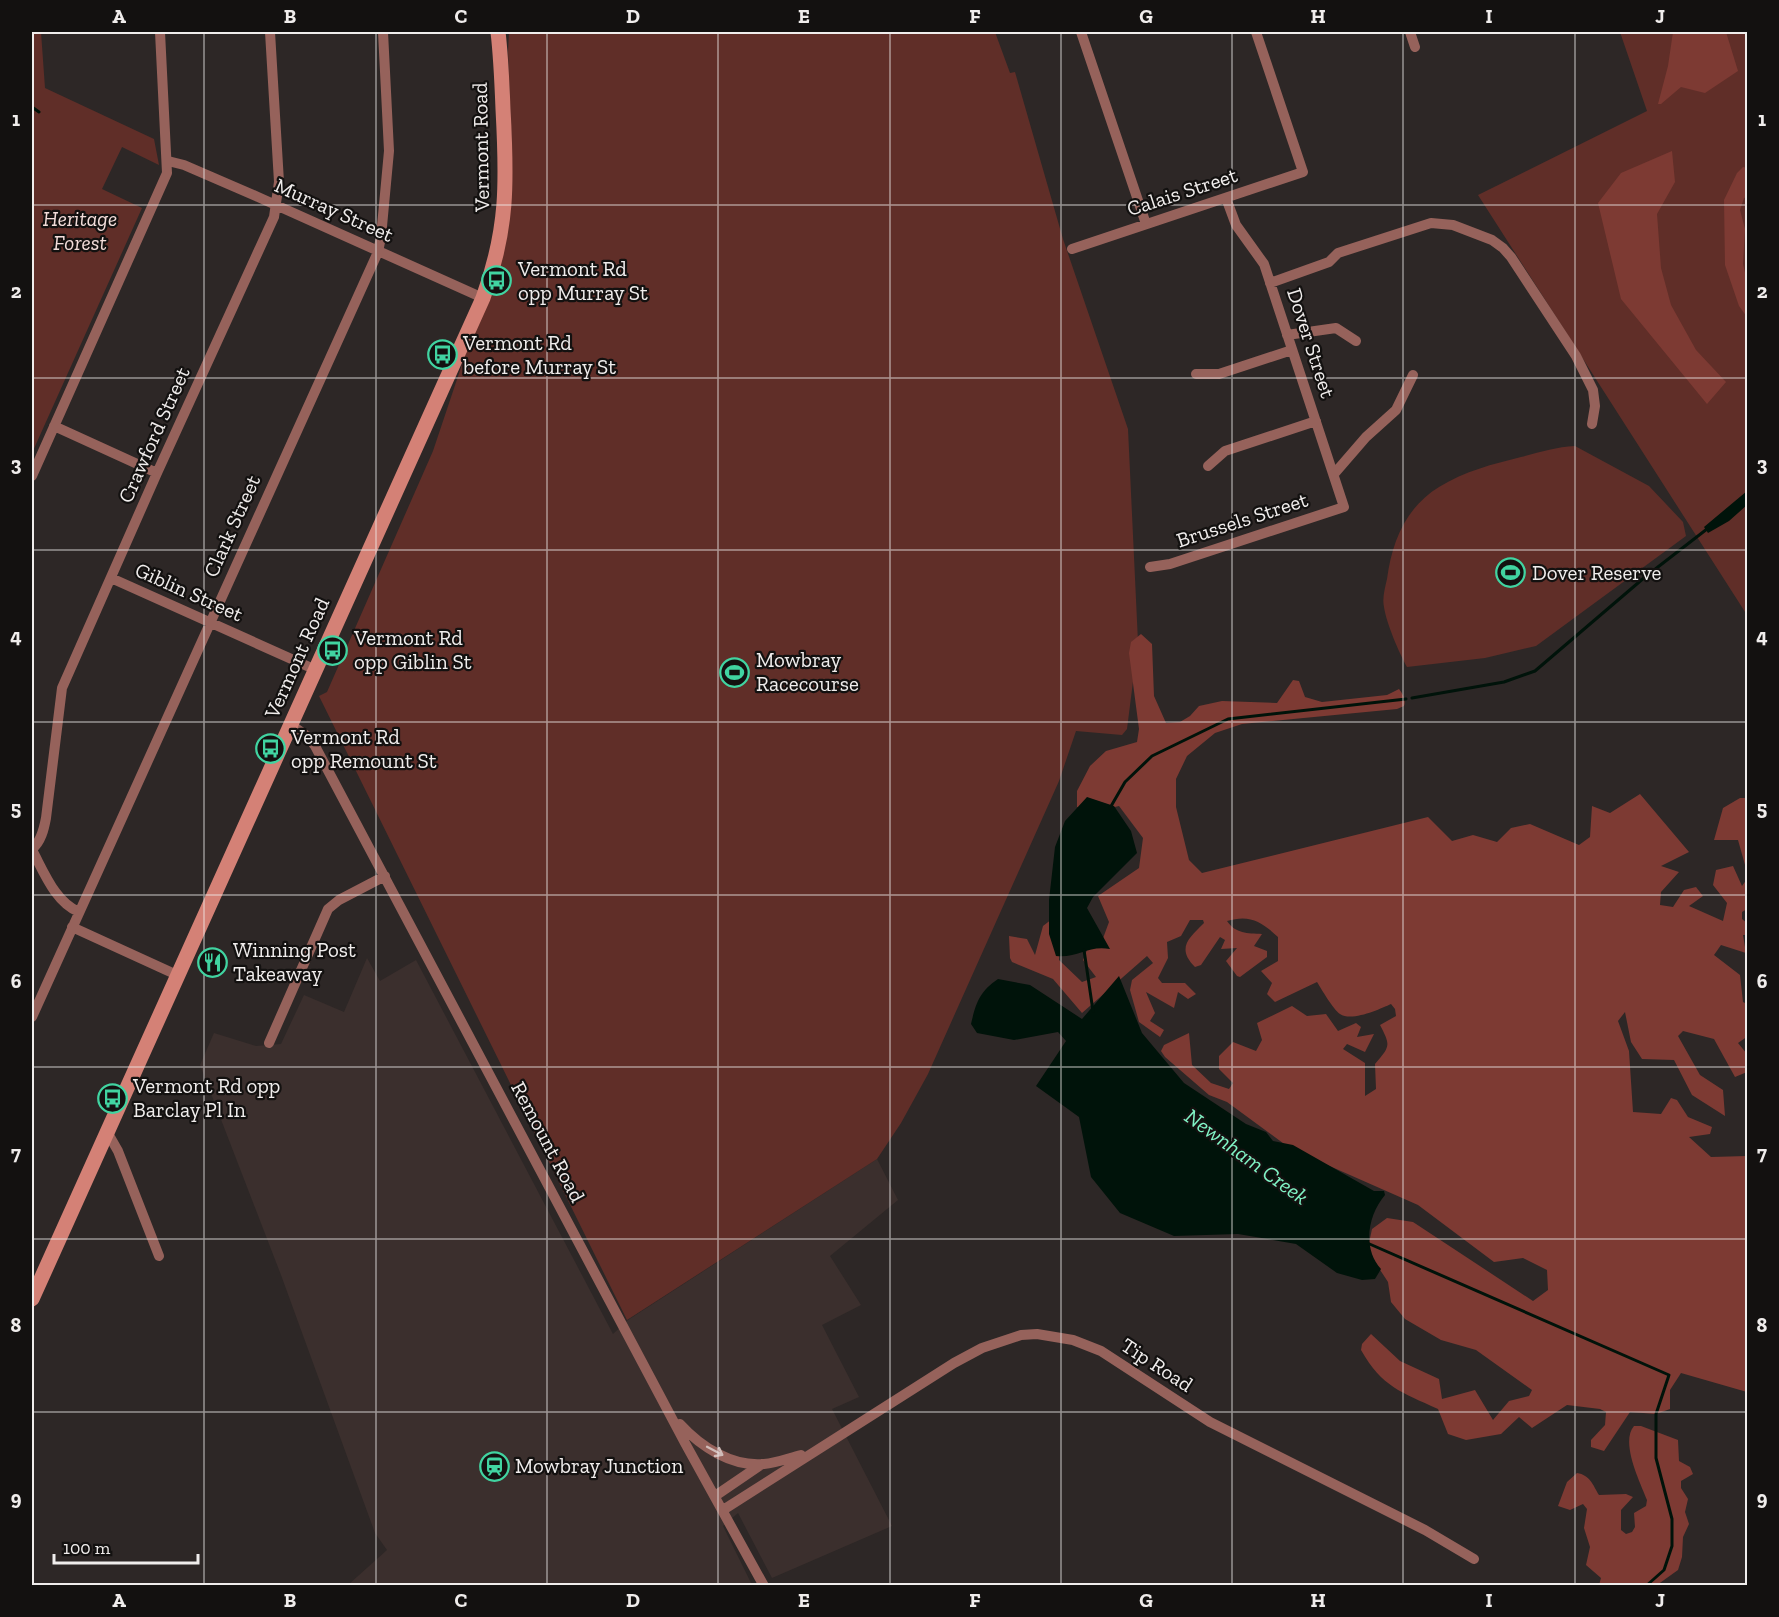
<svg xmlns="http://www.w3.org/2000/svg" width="1779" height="1617" font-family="'Zilla Slab',serif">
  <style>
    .built { fill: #3b2f2d }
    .green { fill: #602e28 }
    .forest { fill: #7d3a33 }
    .water { fill: #00130a }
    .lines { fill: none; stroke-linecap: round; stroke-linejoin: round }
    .stream { stroke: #00130a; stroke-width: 3 }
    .street { stroke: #96625b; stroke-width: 10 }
    .secondary { stroke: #d48176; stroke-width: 15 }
    .oneway { stroke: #d0bcb9 }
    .grid { fill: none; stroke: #f0edec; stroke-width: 1.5; stroke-opacity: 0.55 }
    .labels { text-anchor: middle; stroke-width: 4.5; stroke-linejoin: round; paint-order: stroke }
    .street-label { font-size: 21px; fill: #f0edec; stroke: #131110 }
    .park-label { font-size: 21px; font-style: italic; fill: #f3ddda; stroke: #131110 }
    .poi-label { font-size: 21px; fill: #f0edec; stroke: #131110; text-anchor: start }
    .water-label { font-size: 22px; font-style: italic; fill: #81f4c6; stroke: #131110 }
    .neatline { fill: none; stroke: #f0edec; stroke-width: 2 }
    .grid-label { font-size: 20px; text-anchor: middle; font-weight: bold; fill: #f0edec }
  </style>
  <rect width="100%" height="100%" fill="#2d2726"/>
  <path class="built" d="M367 958 380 981 416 960 613 1334 628 1320 877 1159 898 1200 830 1256 861 1305 822 1325 859 1397 832 1409 892 1526 772 1578 738 1513 723 1526 752 1585H348L387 1550 375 1533 281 1275 200 1065 214 1033 256 1046 281 1044 304 995 344 1012Z"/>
  <path class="green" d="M32 32H41L45 88 154 139 159 165 122 147 102 189 142 208 32 453Z
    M509 32H995L1010 73 1015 72 1063 239 1128 429 1138 642 1127 729 1122 735 1076 731 1059 781 928 1074 901 1123 877 1159 627 1320 319 696 327 692 433 451 503 242 512 152 508 52Z
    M1620 32H1747V615L1478 195 1647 111Z
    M1575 446 1649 486 1683 522 1686 536 1536 646 1485 658 1407 667C1399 653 1386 622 1384 607 1382 598 1385 588 1387 579 1392 542 1405 508 1439 487 1465 471 1493 464 1521 457 1540 452 1556 447 1575 446Z"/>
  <path class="forest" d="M1673 32H1726L1738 71 1705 93 1681 87 1661 104H1658L1668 66Z
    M1672 151 1675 182 1657 214 1661 268 1671 305 1696 350 1726 382 1707 404 1621 299 1598 203 1621 173Z
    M1743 167 1748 168 1747 197 1744 198 1740 210 1745 229 1743 264 1747 281V317L1739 306 1725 265 1724 200 1737 173Z
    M1141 634 1152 644 1154 696 1166 723 1180 722 1190 716 1199 706 1222 701 1277 703 1293 680 1299 681 1305 697 1322 702 1387 695 1399 689C1403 694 1406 700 1404 706L1397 709 1242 724 1215 733 1187 756 1176 779V807L1189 860 1202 873 1428 817 1452 841 1473 835 1497 842 1511 828 1530 824 1579 845 1590 837 1592 806 1610 813 1640 794 1689 852 1661 866 1679 872 1661 892 1660 905 1673 907 1684 890 1696 887 1703 896 1689 906 1723 921 1727 903 1713 885 1716 870 1733 866 1742 886 1747 879V909L1742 912V919L1747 923V935H1743L1746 953 1721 945 1714 955 1740 975 1743 1002 1747 1004 1748 1036 1738 1043 1747 1054V1072L1735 1077 1714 1039 1683 1031 1678 1036 1700 1075 1723 1090 1725 1116 1692 1095 1674 1060 1642 1059 1631 1042 1625 1012 1618 1021 1629 1051 1633 1112 1661 1114 1671 1098 1677 1100 1688 1117 1712 1127 1710 1134 1689 1137 1711 1157 1747 1156V1392L1681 1373 1670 1390V1409L1656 1414 1630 1412 1604 1451 1591 1447V1440L1605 1425 1606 1412 1600 1409 1567 1405 1532 1428 1519 1417 1501 1434 1466 1440 1448 1434 1438 1409C1401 1392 1382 1387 1361 1350L1362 1344 1371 1334 1400 1361 1439 1379 1442 1399 1475 1390 1493 1420 1509 1401 1529 1396 1532 1390 1476 1350 1441 1340 1405 1319 1391 1302 1388 1282 1371 1256 1369 1243 1372 1229 1387 1218 1413 1222 1533 1301 1548 1290 1547 1270 1523 1258 1494 1262 1418 1205 1291 1149 1227 1102 1209 1095 1165 1057 1161 1051 1164 1045 1189 1033 1192 1065 1211 1083 1229 1089 1233 1083 1219 1069V1056L1233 1042 1256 1051 1262 1040 1257 1023 1292 1006 1307 1016 1326 1014 1338 1031 1356 1023 1361 1027 1357 1037 1374 1034 1365 1052 1347 1044 1343 1049 1365 1063V1096L1376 1089 1375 1064C1390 1046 1391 1046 1380 1025L1396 1016 1395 1009 1391 1004C1380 1009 1352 1022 1340 1014 1333 1009 1322 990 1317 982L1275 1002 1267 994 1272 983 1261 971 1278 961V937C1262 922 1250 914 1227 921 1236 934 1247 933 1262 934L1254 946 1267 951V957L1240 977 1237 976 1226 961 1237 948 1221 949 1225 940 1220 937 1201 965 1195 967C1176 948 1189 938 1204 923L1203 920H1190L1181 936 1167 942 1168 958 1158 978 1162 983H1185L1196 994 1188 999 1178 992 1174 1008 1146 992 1155 1013 1150 1021 1164 1030 1160 1037 1139 1022 1130 990 1132 980 1153 963 1147 956 1082 1013 1053 979 1012 962 1010 958 1009 936 1027 939 1035 955 1043 926 1052 919 1060 925 1059 960 1082 982 1096 977 1083 960 1089 945 1102 941 1109 922 1098 896 1139 868 1143 838 1119 806 1094 812 1077 807V791L1090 766 1106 751 1137 742 1139 729 1129 653 1131 642Z
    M1740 798H1747V872L1738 840H1714L1723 808Z
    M1634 1426H1641L1678 1440 1679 1461 1690 1467 1693 1474 1681 1481V1488L1688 1499 1685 1512 1689 1524 1683 1537 1682 1557 1678 1570 1657 1585H1599L1601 1578 1586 1565 1590 1547 1584 1528 1587 1509 1583 1504 1570 1510 1558 1506 1567 1482 1577 1473C1590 1475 1593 1485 1599 1495L1626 1494 1633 1497 1621 1510V1530L1626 1534 1632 1532 1635 1527 1634 1513 1646 1506 1647 1500C1640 1482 1620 1442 1634 1426Z"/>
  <path class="water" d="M1747 491V505L1729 521 1708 533 1704 527Z
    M1087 797 1114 806 1131 831 1137 853 1093 897 1087 908 1110 949C1088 945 1079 958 1056 956L1049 934V900L1055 847 1065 821Z
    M1119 976 1142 1033 1184 1083 1246 1124 1266 1132 1273 1141 1293 1145 1374 1191H1384L1385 1195C1368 1215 1362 1248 1381 1269L1375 1279 1362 1280 1337 1273 1296 1244 1238 1234 1174 1236 1120 1213 1091 1177 1079 1117 1036 1086 1066 1041 1058 1032 1014 1040 977 1033 971 1024C976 1003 979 992 998 979L1030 985 1082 1019Z"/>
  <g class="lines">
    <path class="stream" d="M32 107 39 112
      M1412 698 1504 682 1535 671 1645 577 1707 529
      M1110 808 1125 782 1152 756 1228 719 1406 699
      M1084 950 1093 1011
      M1365 1242 1669 1375 1656 1414V1458L1672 1519V1546L1664 1570 1646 1586"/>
    <path class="street" d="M1081 32 1146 224
      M1410 32 1415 47
      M168 161 184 165 258 197 483 298
      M1072 249 1303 172 1256 32
      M1270 283 1329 262 1338 253 1431 223 1453 225 1492 240 1503 248 1511 257 1576 356 1593 390 1595 406 1592 424
      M1287 335 1336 328 1356 341
      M1196 374H1219L1292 350
      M54 426 157 473
      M1208 466 1225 451 1316 421
      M1334 474 1366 437 1396 410 1413 375
      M32 476 167 173 160 32
      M1150 567 1170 564 1344 507 1264 264 1236 225 1226 198
      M111 578 316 670
      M290 724 307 736 315 746 685 1443 764 1586
      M32 849C41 842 44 829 46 818L62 688 157 473 274 217 279 182 270 32
      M32 850C44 872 55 902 79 912
      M72 927 177 975
      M32 1017 378 252 381 237 389 151 383 32
      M269 1043 328 909 339 900 385 876
      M106 1135 110 1137 118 1151 159 1256
      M680 1424C701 1447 732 1467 764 1464 777 1463 789 1458 801 1455
      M715 1496 762 1464
      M723 1510 954 1363 982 1348 1021 1335 1037 1334 1073 1340 1101 1351 1210 1422 1425 1530 1474 1559"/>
    <path class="secondary" d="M32 1299 483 298C508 229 507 182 503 109 502 83 501 57 498 32"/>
  </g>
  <defs><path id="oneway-shaft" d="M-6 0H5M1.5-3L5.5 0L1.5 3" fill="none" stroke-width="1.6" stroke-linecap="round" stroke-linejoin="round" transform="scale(1.5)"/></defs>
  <use class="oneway" href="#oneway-shaft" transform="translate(715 1451) rotate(28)"/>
  <path class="grid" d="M204 32V1586M376 32V1586M547 32V1586M718 32V1586M890 32V1586M1061 32V1586M1232 32V1586M1403 32V1586M1575 32V1586M32 205H1748M32 378H1748M32 550H1748M32 722H1748M32 895H1748M32 1067H1748M32 1239H1748M32 1412H1748"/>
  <defs>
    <symbol id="bus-ring" viewBox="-11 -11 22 22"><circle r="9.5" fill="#131110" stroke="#41d4a1" stroke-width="1.5"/><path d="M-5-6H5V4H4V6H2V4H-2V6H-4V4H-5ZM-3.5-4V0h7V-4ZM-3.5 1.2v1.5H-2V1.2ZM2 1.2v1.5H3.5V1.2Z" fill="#41d4a1"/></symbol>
    <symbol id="stadium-ring" viewBox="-11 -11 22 22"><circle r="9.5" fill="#131110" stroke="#41d4a1" stroke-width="1.5"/><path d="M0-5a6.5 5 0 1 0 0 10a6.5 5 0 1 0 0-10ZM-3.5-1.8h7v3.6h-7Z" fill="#41d4a1"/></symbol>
    <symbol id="restaurant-ring" viewBox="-11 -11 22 22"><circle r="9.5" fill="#131110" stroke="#41d4a1" stroke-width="1.5"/><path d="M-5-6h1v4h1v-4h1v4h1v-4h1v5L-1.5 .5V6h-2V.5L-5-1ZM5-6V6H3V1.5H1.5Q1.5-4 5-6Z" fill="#41d4a1"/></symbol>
    <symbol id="station-ring" viewBox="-11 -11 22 22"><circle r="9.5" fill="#131110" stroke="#41d4a1" stroke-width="1.5"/><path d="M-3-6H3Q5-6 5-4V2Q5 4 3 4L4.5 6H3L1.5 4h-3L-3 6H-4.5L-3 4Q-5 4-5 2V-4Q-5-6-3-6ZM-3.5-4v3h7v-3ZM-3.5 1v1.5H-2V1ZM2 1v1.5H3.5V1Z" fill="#41d4a1"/></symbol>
  </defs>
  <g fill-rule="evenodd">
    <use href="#bus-ring" x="480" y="264" width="33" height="33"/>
    <use href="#bus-ring" x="426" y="338" width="33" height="33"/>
    <use href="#stadium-ring" x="1494" y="556" width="33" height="33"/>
    <use href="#bus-ring" x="316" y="634" width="33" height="33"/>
    <use href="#stadium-ring" x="718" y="656" width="33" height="33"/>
    <use href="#bus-ring" x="254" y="732" width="33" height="33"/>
    <use href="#restaurant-ring" x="196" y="946" width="33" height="33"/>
    <use href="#bus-ring" x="96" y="1082" width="33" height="33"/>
    <use href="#station-ring" x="478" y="1450" width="33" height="33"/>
  </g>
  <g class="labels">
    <g class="street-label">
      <text transform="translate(481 147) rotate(-91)" y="7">Vermont Road</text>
      <text transform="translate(1182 192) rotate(-18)" y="7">Calais Street</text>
      <text transform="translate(334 210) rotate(24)" y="7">Murray Street</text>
      <text transform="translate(1311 343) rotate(72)" y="7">Dover Street</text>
      <text transform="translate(154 435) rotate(-66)" y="7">Crawford Street</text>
      <text transform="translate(1242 520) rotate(-18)" y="7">Brussels Street</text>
      <text transform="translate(232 526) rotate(-66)" y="7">Clark Street</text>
      <text transform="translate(189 592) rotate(24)" y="7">Giblin Street</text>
      <text transform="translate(297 658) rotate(-66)" y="7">Vermont Road</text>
      <text transform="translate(548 1142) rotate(62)" y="7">Remount Road</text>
      <text transform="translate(1157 1365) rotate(33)" y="7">Tip Road</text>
    </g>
    <g class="park-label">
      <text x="80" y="226">Heritage<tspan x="80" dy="24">Forest</tspan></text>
    </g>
    <g class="poi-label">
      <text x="518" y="276">Vermont Rd<tspan x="518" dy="24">opp Murray St</tspan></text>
      <text x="463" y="350">Vermont Rd<tspan x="463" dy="24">before Murray St</tspan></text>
      <text x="1532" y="580">Dover Reserve</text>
      <text x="354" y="645">Vermont Rd<tspan x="354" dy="24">opp Giblin St</tspan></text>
      <text x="756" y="667">Mowbray<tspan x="756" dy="24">Racecourse</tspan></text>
      <text x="291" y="744">Vermont Rd<tspan x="291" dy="24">opp Remount St</tspan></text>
      <text x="233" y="957">Winning Post<tspan x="233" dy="24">Takeaway</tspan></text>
      <text x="133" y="1093">Vermont Rd opp<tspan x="133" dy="24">Barclay Pl In</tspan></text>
      <text x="515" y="1473">Mowbray Junction</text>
    </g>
    <g class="water-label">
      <text transform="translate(1247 1156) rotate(36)" y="8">Newnham Creek</text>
    </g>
  </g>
  <rect width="1779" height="1617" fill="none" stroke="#131110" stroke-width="66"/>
  <path d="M54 1554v9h144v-9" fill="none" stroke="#f0edec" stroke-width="3"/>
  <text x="63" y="1554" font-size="18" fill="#f0edec" stroke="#131110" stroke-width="4.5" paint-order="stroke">100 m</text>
  <rect x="33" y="33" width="1713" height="1551" class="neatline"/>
  <g class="grid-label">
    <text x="119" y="23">A</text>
    <text x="290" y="23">B</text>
    <text x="461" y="23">C</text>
    <text x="633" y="23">D</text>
    <text x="804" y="23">E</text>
    <text x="975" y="23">F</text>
    <text x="1146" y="23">G</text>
    <text x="1318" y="23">H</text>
    <text x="1489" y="23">I</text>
    <text x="1660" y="23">J</text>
    <text x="16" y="126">1</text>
    <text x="1762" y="126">1</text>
    <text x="16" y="298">2</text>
    <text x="1762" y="298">2</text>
    <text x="16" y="471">3</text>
    <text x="1762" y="471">3</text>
    <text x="16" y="643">4</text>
    <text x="1762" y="643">4</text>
    <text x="16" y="815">5</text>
    <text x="1762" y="815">5</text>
    <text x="16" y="988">6</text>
    <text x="1762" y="988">6</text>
    <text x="16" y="1160">7</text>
    <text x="1762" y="1160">7</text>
    <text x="16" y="1332">8</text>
    <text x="1762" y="1332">8</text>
    <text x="16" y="1505">9</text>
    <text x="1762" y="1505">9</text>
    <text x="119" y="1607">A</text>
    <text x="290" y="1607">B</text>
    <text x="461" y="1607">C</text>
    <text x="633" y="1607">D</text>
    <text x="804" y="1607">E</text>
    <text x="975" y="1607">F</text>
    <text x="1146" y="1607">G</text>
    <text x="1318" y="1607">H</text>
    <text x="1489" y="1607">I</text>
    <text x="1660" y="1607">J</text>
  </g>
</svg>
